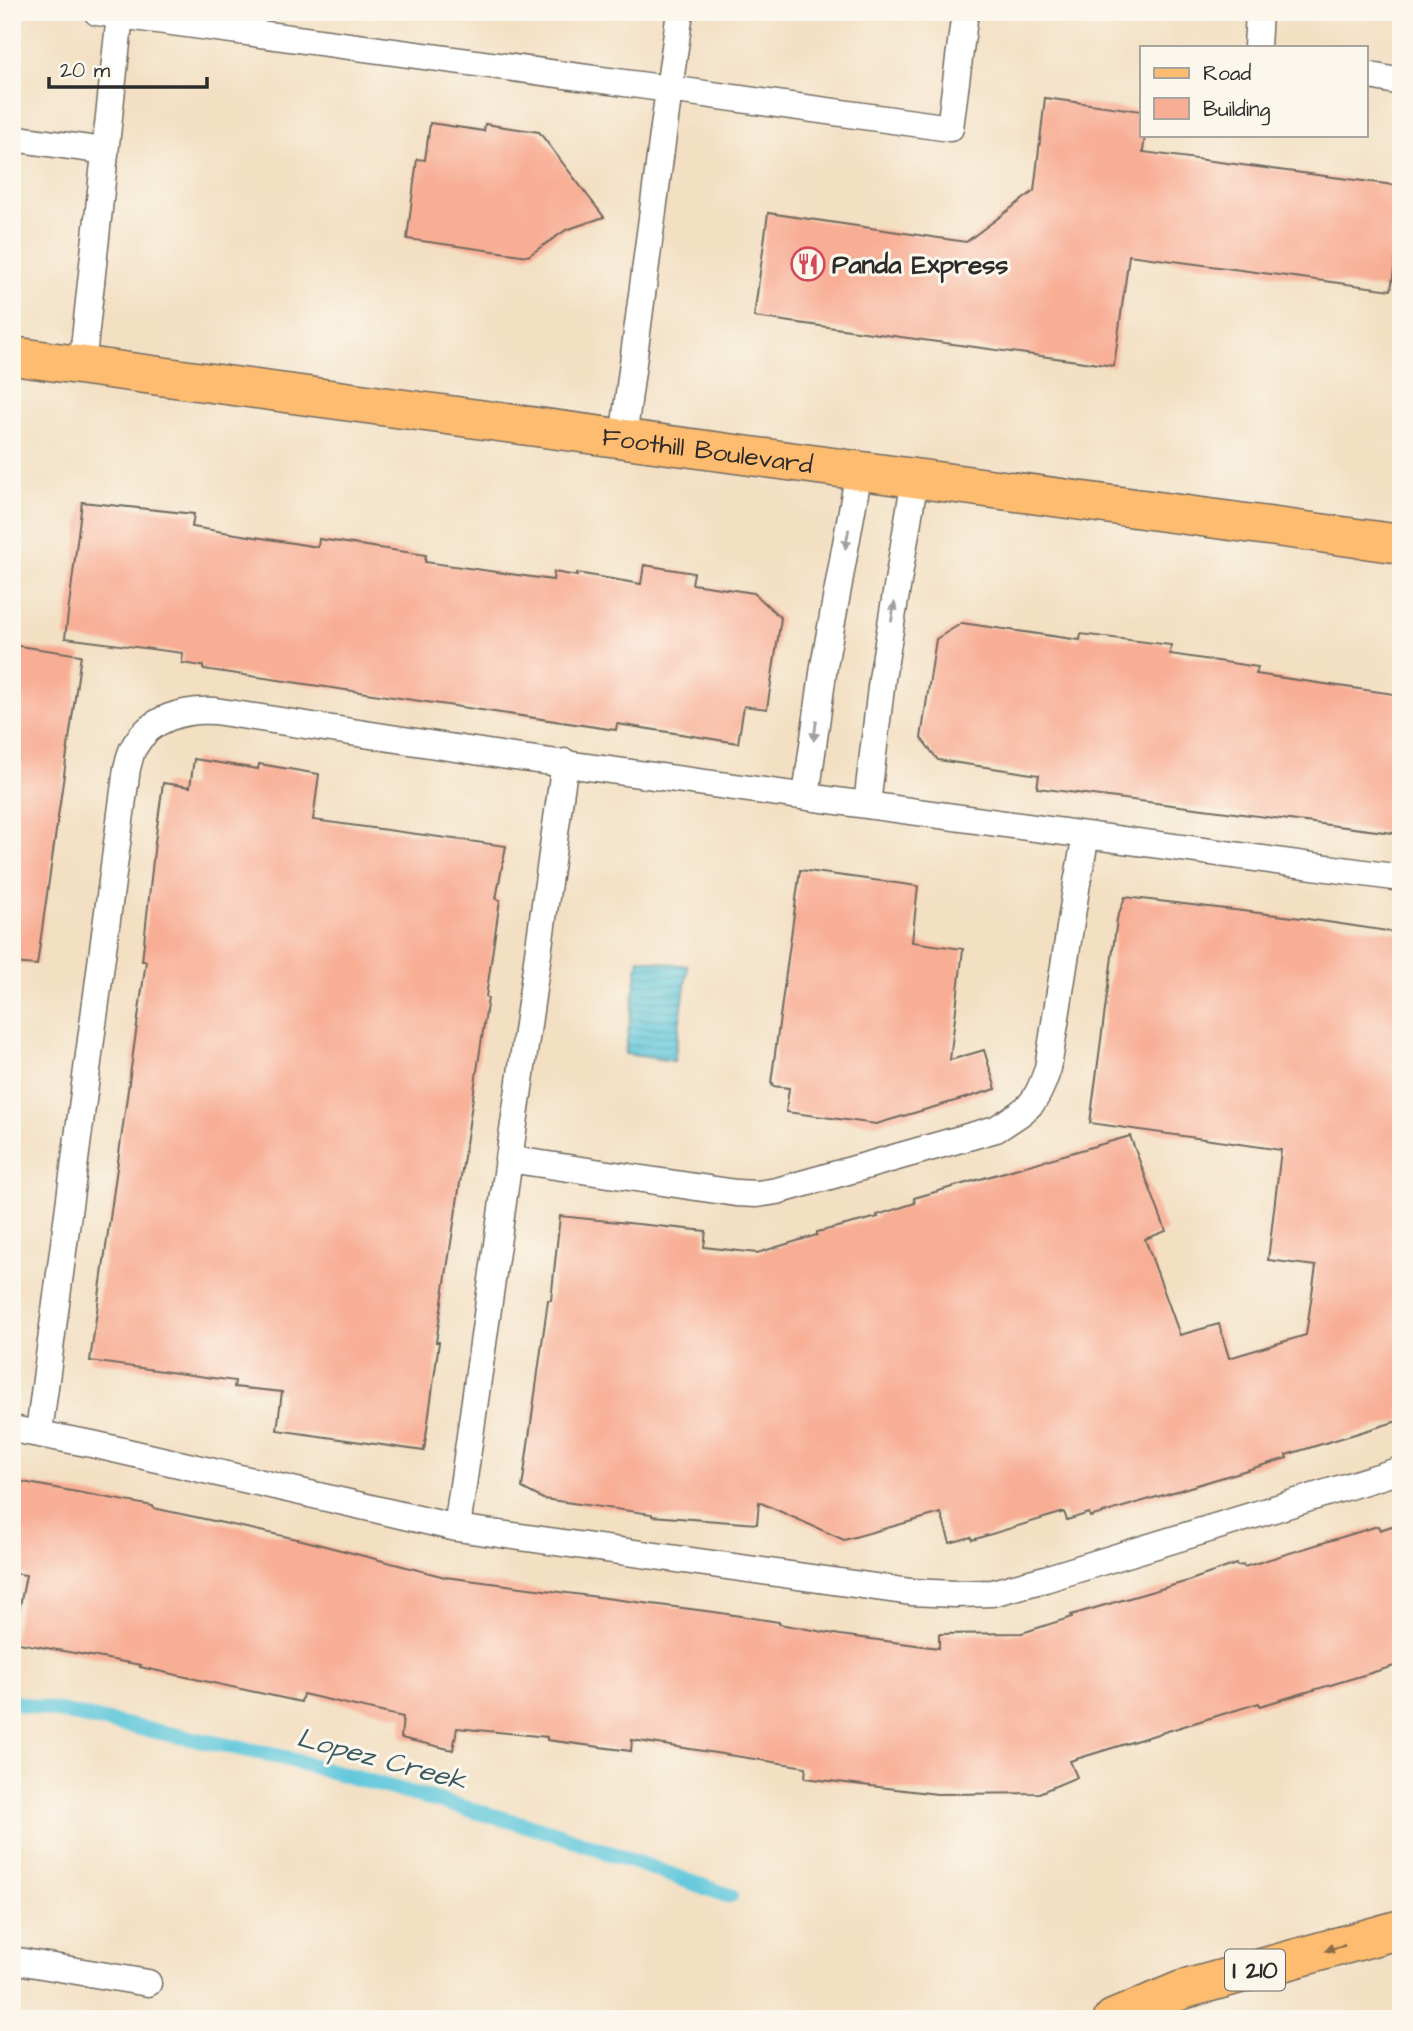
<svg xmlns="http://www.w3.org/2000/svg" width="1413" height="2031" font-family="'Architects Daughter',sans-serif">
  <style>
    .water { fill: url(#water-rules); stroke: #457983; stroke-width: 2 }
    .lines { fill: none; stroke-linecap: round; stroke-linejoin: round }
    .stream { stroke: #5fc7db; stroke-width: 16 }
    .building { fill: #f8ae95 }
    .lane-casing { stroke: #716a60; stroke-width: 29 }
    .primary-casing { stroke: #716a60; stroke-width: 41 }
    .highway-casing { stroke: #716a60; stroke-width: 41 }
    .lane { stroke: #fff; stroke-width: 26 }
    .primary { stroke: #fdbc70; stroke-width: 38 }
    .highway { stroke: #fdbc70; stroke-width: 38 }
    .oneway { fill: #a0a0a0 }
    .oneway2 { fill: #8a6c4a }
    .labels { text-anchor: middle; stroke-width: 6; stroke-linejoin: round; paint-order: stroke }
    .shield { fill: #fbf7ec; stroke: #696865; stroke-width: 2 }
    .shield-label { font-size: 24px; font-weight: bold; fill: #2b2b2b }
    .poi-label { font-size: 26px; font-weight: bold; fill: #2b2b2b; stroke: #fbf7ec; text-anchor: start }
    .street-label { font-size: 26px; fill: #2b2b2b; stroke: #fbf7ec }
    .water-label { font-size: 28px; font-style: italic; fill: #3b5a60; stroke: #fbf7ec }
  </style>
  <defs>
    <pattern id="water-rules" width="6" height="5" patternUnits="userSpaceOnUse" patternTransform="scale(1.75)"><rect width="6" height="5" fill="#5fc7db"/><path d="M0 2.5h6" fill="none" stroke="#4fa2b2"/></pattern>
  </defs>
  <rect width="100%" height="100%" fill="#fbf7ec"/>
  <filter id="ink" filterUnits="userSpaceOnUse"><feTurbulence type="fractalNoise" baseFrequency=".0143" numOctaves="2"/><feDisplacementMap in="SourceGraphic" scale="14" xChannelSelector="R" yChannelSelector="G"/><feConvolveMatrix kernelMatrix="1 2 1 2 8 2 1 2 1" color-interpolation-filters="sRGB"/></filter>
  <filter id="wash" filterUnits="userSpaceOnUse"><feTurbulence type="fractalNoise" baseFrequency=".00686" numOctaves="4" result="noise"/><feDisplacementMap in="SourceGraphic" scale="28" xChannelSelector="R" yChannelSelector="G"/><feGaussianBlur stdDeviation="1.57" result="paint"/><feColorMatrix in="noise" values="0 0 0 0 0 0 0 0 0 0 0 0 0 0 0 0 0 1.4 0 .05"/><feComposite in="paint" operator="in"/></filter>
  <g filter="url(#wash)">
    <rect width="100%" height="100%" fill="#f3dfc2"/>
    <path class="water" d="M639 959 688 966 674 1061 625 1054Z"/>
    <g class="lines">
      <path class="stream" d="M12 1702 273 1755 551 1832 730 1896"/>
    </g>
    <g id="blocks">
      <path class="building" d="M1045 98 1142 111V135H1145L1143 152 1401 186V222L1391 290 1129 255 1114 366 754 317 768 213 966 242 1034 191Z
        M430 123 484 131 485 124 539 132 604 217 566 230 528 256 407 239 417 159 425 160Z
        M82 502 194 514 192 527 318 547 319 539 426 555 425 562 553 580 554 572 577 576V573L641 584 644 565 694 573 692 584 754 593 781 618 767 709 744 706 738 743 617 724 616 730 203 669V666L182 663 183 653 65 638Z
        M962 623 1080 640 1081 634 1171 645 1170 654 1258 667 1256 674 1401 695V834L1037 788 1039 775 938 760 921 738 936 639Z
        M12 645 81 655 37 965 12 963Z
        M194 759 258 769 259 764 319 774 313 820 506 846 496 899 500 900 486 997 488 998 436 1342H439L424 1451 277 1430 282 1392 234 1387 235 1381 90 1361 146 961H142L155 842 163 783 190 787Z
        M800 870 918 886 912 942 963 949 950 1060 984 1050 996 1089 876 1124 786 1112 789 1088 772 1086 773 1083H771Z
        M1125 897 1301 918 1401 933V1420L1286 1455 1287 1458 1090 1517 1089 1513 1067 1520 1064 1512 972 1540 971 1537 950 1543 941 1513 844 1540 759 1502 757 1524 652 1516V1514L543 1499 522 1488 548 1300H551L560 1216 706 1231 704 1247 757 1253 817 1235V1232L878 1217 877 1215 915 1203 914 1198 1130 1136 1166 1231 1145 1239 1180 1335 1219 1324 1229 1358 1306 1335 1316 1266 1268 1260 1281 1150 1090 1123 1117 919Z
        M12 1480 153 1506V1508L302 1540 445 1577 721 1613 779 1622V1624L840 1635 939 1648V1634L1022 1633 1072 1617 1071 1615 1188 1581 1236 1564 1237 1566 1243 1565 1244 1567 1378 1526 1380 1530 1401 1523V1664L1260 1706 1259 1703 1070 1761 1077 1777 1039 1793 937 1794 805 1778 806 1767 632 1740 631 1751 547 1740V1737L457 1728 453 1750 401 1738 403 1717 303 1694 301 1702 140 1667 141 1665 13 1642 26 1575 12 1573Z"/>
    </g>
  </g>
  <g filter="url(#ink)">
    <use href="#blocks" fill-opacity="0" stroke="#716a60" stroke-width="2"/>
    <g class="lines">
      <defs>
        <path id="lane" d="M97 12 669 89 623 439
          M680 12 669 89 950 128 965 12
          M1257 47 1259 12
          M1366 75 1401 82
          M12 138 105 151
          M82 366 120 15
          M806 796 824 666 859 471
          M867 804 882 679 915 478
          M508 1159 736 1193 757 1194 777 1191 996 1129C1029 1108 1036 1106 1048 1068L1077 883 1086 835
          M12 1429 92 1444 457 1528 911 1592 955 1594 992 1593 1045 1579 1401 1470
          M39 1432 127 768C129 762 130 753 134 747 150 718 184 709 215 711L507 756 1401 878
          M457 1528 565 762
          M12 1960 148 1983"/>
        <g id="primary">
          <path id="s1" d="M12 356 1401 544"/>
        </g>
        <path id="highway" d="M1113 2019 1182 1990 1401 1929"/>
      </defs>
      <use href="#lane" class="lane-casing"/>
      <use href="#primary" class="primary-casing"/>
      <use href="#highway" class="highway-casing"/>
      <use href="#lane" class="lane"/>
      <use href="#primary" class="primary"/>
      <use href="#highway" class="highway"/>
    </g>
    <defs><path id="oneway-solid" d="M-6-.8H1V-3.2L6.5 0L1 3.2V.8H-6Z" transform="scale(1.75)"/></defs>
    <g class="oneway">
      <use href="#oneway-solid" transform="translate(847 539) rotate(100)"/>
      <use href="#oneway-solid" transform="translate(893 612) rotate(-81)"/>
      <use href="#oneway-solid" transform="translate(815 731) rotate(98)"/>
    </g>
    <use class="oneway2" href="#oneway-solid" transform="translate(1335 1948) rotate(164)"/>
  </g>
  <defs>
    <symbol id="restaurant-ring" viewBox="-11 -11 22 22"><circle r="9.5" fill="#fbf7ec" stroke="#d1495b" stroke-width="1.5"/><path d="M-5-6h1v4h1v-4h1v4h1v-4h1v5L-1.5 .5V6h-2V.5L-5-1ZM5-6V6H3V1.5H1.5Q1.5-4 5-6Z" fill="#d1495b"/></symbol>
  </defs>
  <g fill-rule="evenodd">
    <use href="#restaurant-ring" x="789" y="245" width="38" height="38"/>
  </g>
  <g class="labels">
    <rect class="shield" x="1225" y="1949.5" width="60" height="41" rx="5"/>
    <g class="shield-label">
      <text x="1255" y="1978">I 210</text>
    </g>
    <g class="poi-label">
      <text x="832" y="273">Panda Express</text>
    </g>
    <g class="street-label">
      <text dy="9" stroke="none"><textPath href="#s1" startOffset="702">Foothill Boulevard</textPath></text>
    </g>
    <g class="water-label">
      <text transform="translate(382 1758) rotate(15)" y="10">Lopez Creek</text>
    </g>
  </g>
  <rect width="1413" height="2031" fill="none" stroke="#fbf7ec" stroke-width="42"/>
  <rect x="1140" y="46" width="228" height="91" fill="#fbf7ec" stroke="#a8a59f" stroke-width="2"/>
  <rect x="1154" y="68" width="35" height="10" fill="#fdbc70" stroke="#a8a59f" stroke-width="2"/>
  <text x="1203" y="80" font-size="21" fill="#2b2b2b">Road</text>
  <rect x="1154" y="98" width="35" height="21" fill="#f8ae95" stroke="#a8a59f" stroke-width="2"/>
  <text x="1203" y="116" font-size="21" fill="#2b2b2b">Building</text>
  <path d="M49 77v10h158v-10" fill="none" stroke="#2b2b2b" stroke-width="3.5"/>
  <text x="60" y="77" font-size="21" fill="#2b2b2b" stroke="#fbf7ec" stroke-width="5" paint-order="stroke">20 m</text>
</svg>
